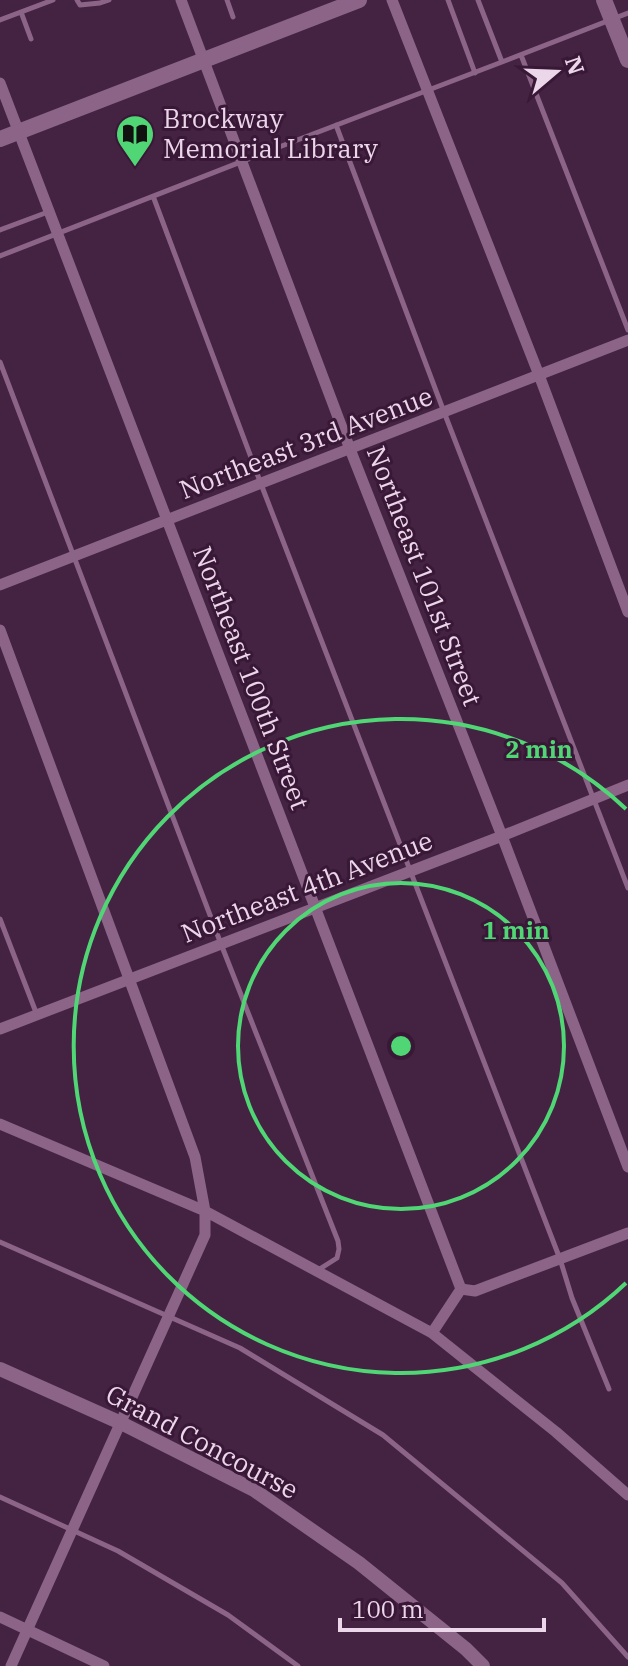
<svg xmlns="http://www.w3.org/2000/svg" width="628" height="1666" font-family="'IBM Plex Serif',serif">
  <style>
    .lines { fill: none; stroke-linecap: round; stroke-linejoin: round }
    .service { stroke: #8b6488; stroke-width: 5 }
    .minor { stroke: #8b6488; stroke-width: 11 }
    .tertiary { stroke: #8b6488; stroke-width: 14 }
    .secondary { stroke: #8b6488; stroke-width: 16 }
    .ring { fill: none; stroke: #50d674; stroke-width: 4 }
    .labels { text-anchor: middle; stroke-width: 6; stroke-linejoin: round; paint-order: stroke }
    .poi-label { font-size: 26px; fill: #ecd6ea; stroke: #391837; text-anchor: start }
    .street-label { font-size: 26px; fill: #ecd6ea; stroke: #391837 }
    .centre { fill: #50d674; stroke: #391837; stroke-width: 4 }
    .ring-label { font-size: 24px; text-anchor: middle; font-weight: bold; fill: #50d674; stroke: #391837; stroke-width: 6; stroke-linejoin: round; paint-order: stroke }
  </style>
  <rect width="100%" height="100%" fill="#442242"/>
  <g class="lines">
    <path class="service" d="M77 0 80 5 100 3 109 0
      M227 0 233 17
      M448 0 475 73
      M21 12 31 39
      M0 20 53 0
      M521 55 628 330
      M502 62 628 13
      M336 125 444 412 628 888
      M153 196 261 484 560 1259 572 1298 609 1389
      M0 230 48 212
      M0 256 292 142 502 62 478 0
      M0 362 221 944 338 1241 339 1249 337 1258 318 1270
      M0 919 37 1015
      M0 1242 240 1348 383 1435 562 1583 628 1657
      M0 1497 118 1551 228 1615 298 1666"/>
    <path class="minor" d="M181 0 350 449 502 836 628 1167
      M392 0 539 375 628 612
      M0 83 461 1289
      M0 585 628 340
      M0 630 195 1157 205 1211V1235L11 1666
      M0 1029 502 836 628 785
      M0 1124 205 1211 432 1333 556 1432 628 1495
      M432 1333 461 1289 475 1291 628 1233
      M0 1617 104 1666"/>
    <path class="tertiary" d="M0 1369 121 1423 254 1490 359 1563 466 1649 483 1666"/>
    <path class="secondary" d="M604 0 628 60
      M0 139 359 0"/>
  </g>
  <g class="ring">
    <circle cx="401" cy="1046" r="163"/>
    <path d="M626 1283A327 327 0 1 1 626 809"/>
  </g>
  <defs>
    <symbol id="library-pin" viewBox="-11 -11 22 30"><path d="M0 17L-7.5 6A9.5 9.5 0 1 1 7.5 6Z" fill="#50d674" stroke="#391837"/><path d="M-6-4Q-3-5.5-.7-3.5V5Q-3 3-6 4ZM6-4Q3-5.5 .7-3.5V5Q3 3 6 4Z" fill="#111"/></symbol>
  </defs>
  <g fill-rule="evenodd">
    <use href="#library-pin" x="113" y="112" width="44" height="60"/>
  </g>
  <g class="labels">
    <g class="poi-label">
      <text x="163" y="128">Brockway<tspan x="163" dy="30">Memorial Library</tspan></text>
    </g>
    <g class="street-label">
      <text transform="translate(306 443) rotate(-21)" y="9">Northeast 3rd Avenue</text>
      <text transform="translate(424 576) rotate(69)" y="9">Northeast 101st Street</text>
      <text transform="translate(251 678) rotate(69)" y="9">Northeast 100th Street</text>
      <text transform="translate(307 887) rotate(-21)" y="9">Northeast 4th Avenue</text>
      <text transform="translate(202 1442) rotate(28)" y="9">Grand Concourse</text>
    </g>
  </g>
  <circle cx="401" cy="1046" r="12" class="centre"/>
  <g class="ring-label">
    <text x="539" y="758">2 min</text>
    <text x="516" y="939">1 min</text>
  </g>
  <g transform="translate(556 72) rotate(71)" stroke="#391837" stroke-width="6" paint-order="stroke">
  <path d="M0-6L14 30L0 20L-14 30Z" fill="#ecd6ea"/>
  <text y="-12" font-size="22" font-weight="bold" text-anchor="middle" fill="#ecd6ea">N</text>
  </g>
  <path d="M340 1618v12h204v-12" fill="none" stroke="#ecd6ea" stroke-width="4"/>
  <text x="352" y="1618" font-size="24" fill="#ecd6ea" stroke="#391837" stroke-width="6" paint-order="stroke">100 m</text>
</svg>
